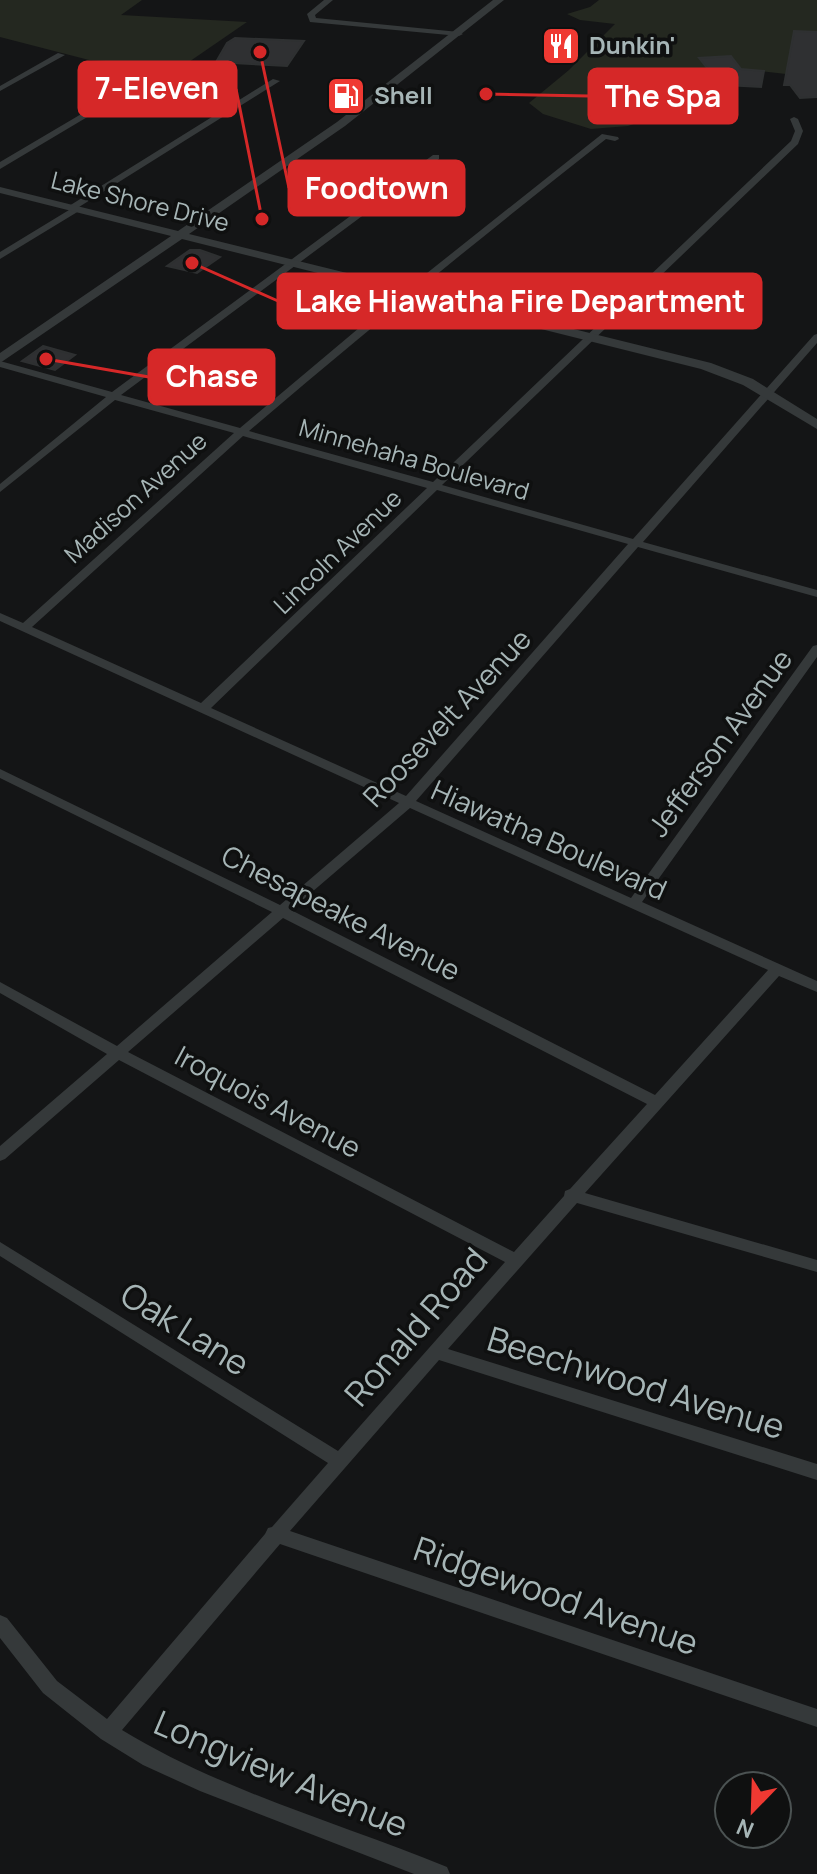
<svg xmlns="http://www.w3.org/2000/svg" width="817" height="1874" font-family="Manrope,sans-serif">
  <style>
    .green { fill: #242820 }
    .building { fill: #2f3032; stroke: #2e3031; stroke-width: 2 }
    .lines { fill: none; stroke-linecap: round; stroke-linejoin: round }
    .minor { fill: #35393a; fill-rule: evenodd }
    .tertiary { fill: #35393a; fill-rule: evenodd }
    .labels { text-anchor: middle; stroke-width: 7; stroke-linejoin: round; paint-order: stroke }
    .far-poi-label { font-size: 24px; font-weight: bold; fill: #a6b5b6; stroke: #0f1010; text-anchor: start }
    .far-street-label { font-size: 24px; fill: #a6b5b6; stroke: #0f1010 }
    .street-label { font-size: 28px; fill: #a6b5b6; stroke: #0f1010 }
    .near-street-label { font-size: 34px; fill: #a6b5b6; stroke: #0f1010 }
    .leader { fill: none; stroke: #d62828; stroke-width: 3 }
    .callout-dot { fill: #d62828; stroke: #0f1010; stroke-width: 3 }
    .callout { fill: #d62828; stroke: #d62828; stroke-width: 3 }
    .callout-label { font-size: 30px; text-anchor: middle; font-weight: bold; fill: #fff }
  </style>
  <rect width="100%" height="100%" fill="#141516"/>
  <path class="green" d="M0 0H142L121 15 247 22 183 66 89 60 0 37Z
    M599 0H817V32L794 31 786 74 741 69 700 59 711 73 708 84 690 83 694 103 628 126 591 129 543 114 529 103 569 70 615 24 580 20 567 14 590 7Z"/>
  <path class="building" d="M794 31 817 32V97L800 98 790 85H784Z
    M235 38 304 41 287 66 216 62 227 43Z
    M731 56 741 69 764 71 761 87 708 84 711 73 699 58Z
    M190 250H200L220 257 197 273 167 266Z
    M43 346 75 355 55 370 22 361Z"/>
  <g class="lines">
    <path class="minor" d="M324 0H333L315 15 316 18 459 32 463 34 459 36 310 22 307 14Z
      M58 53 65 55 0 91V86Z
      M166 64 173 66 0 169V162Z
      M273 79 280 81 79 207V211L0 259V252L69 210V206Z
      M794 117 798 119 803 131 798 144 442 485 633 539 814 335 817 334V343L643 542 817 590V597L638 547 416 801 631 898 813 646 817 645V657L642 902 817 981V992L779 976 585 1193 817 1260V1272L577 1203 448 1349 817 1464V1480L439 1360 290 1531 817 1709V1727L280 1544 122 1730C222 1791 339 1823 447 1867L450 1874H414L200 1791 143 1765 101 1739 43 1693 0 1638V1615L7 1618 57 1681 107 1719 265 1534 268 1528 272 1527 328 1463 0 1256V1242L338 1451 505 1262 119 1060 5 1159 0 1161V1146L107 1054 0 993V982L117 1046 272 912 0 778V769L280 905 399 803 0 621V613L23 623 234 433 115 400 0 492V484L106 397 0 367V361L112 392 433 155H439V159L121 395 240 428 378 312 602 134 618 137 619 139 615 141 606 139C485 234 366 331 249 431L433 482 791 141 795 131 790 119ZM243 436 427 488 201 703 32 627ZM437 490 628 544 406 796 211 708ZM410 808 768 970 655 1095 291 910ZM283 918 647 1104 570 1189 565 1191 564 1196 514 1252 128 1052Z"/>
    <path class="tertiary" d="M493 0H504L345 126 189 234 711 363 753 379 817 419V429L743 385 701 369 182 239 0 363V353L171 236 0 193V187L178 231 337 122Z"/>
  </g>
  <defs>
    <symbol id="restaurant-square" viewBox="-11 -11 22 22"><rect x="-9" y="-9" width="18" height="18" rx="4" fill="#ef3932" stroke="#0f1010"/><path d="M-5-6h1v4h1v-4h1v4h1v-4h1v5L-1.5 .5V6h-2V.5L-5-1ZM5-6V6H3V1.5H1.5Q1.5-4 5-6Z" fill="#fff"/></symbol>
    <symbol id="fuel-square" viewBox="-11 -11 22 22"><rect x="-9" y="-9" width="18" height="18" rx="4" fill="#ef3932" stroke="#0f1010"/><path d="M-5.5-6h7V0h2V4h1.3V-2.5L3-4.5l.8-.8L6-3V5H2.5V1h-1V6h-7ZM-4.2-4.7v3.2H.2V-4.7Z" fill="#fff"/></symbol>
  </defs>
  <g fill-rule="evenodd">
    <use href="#restaurant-square" x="539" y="24" width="44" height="44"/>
    <use href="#fuel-square" x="324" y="74" width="44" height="44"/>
  </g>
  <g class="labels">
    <g class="far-poi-label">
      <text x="589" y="54">Dunkin'</text>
      <text x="374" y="104">Shell</text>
    </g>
    <g class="far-street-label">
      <text transform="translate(140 202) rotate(14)" y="8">Lake Shore Drive</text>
      <text transform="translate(414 460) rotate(16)" y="8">Minnehaha Boulevard</text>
      <text transform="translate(136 498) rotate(-42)" y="8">Madison Avenue</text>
      <text transform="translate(338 552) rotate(-44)" y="8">Lincoln Avenue</text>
    </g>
    <g class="street-label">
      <text transform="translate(447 718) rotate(-47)" y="10">Roosevelt Avenue</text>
      <text transform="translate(720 743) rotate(-54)" y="10">Jefferson Avenue</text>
      <text transform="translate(549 840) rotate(24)" y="10">Hiawatha Boulevard</text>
      <text transform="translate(341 913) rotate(27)" y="10">Chesapeake Avenue</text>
      <text transform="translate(268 1102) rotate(28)" y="10">Iroquois Avenue</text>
    </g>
    <g class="near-street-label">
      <text transform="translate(416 1327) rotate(-49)" y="12">Ronald Road</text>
      <text transform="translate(185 1329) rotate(32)" y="12">Oak Lane</text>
      <text transform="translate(636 1383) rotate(17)" y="12">Beechwood Avenue</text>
      <text transform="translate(556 1596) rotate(19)" y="12">Ridgewood Avenue</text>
      <text transform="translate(281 1774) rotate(23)" y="12">Longview Avenue</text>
    </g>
  </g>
  <path class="leader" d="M262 219L236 89M486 94L589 96M260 52L289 188M192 263L278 301M46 359L149 377"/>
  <g class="callout-dot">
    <circle cx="262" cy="219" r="8"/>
    <circle cx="486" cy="94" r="8"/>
    <circle cx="260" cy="52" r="8"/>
    <circle cx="192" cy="263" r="8"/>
    <circle cx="46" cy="359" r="8"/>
  </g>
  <g class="callout">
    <rect x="79" y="62" width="157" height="54" rx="8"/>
    <rect x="589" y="69" width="148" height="54" rx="8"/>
    <rect x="289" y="161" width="175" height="54" rx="8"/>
    <rect x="278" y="274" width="483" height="54" rx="8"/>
    <rect x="149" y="350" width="125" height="54" rx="8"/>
  </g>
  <g class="callout-label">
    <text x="157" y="99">7-Eleven</text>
    <text x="663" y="107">The Spa</text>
    <text x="377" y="199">Foodtown</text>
    <text x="520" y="312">Lake Hiawatha Fire Department</text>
    <text x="212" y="387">Chase</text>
  </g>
  <g transform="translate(753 1810) rotate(203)"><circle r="38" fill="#0f1010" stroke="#4b5252" stroke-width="2"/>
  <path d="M0-6L14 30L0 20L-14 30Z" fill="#ef3932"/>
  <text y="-12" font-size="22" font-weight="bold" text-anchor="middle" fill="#a6b5b6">N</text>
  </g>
</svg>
